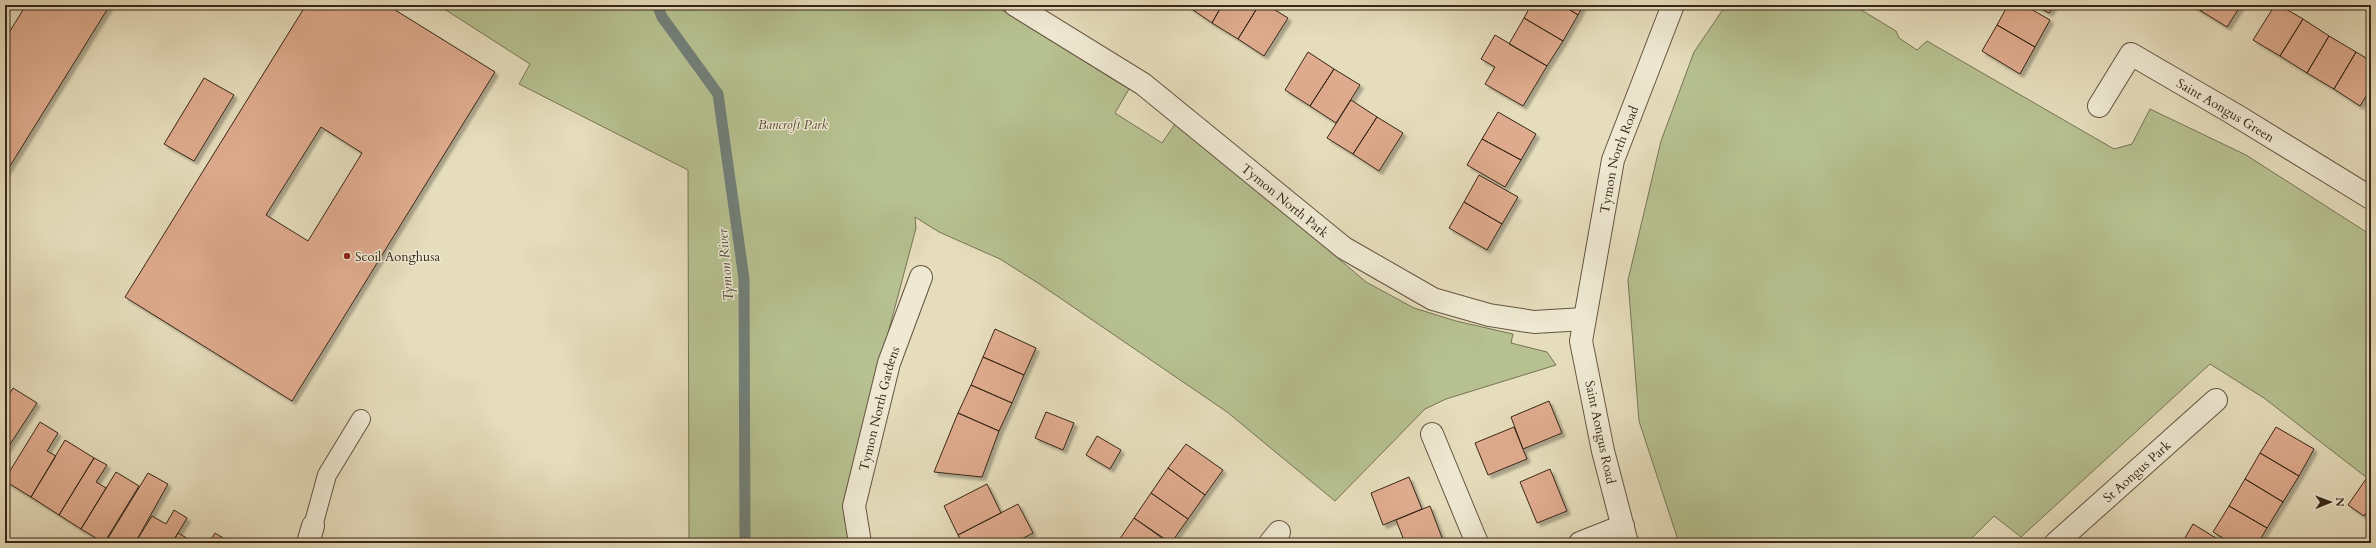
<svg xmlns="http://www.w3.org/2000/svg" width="2376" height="548" font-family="Cardo,serif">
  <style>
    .green { fill: #b6c090; stroke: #777454 }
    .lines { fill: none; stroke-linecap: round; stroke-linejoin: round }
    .stream { stroke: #727f78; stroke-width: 11 }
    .building { fill: #dfab8e; stroke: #382717; fill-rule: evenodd; filter: url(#shadow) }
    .service-casing { stroke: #645440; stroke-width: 20 }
    .minor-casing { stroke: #645440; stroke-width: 24 }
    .service { stroke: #efe9d3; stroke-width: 18 }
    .minor { stroke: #efe9d3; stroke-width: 22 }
    .poi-dot { fill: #8f2418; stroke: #efe9d3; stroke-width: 1.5 }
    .labels { text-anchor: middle; stroke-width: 3; stroke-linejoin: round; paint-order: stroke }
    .street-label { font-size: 13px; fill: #382717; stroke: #efe9d3 }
    .park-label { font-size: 13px; font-style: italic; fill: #584d35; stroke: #efe9d3 }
    .poi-label { font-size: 13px; fill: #382717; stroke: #efe9d3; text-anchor: start }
    .water-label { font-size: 14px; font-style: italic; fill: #504c3f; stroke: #efe9d3 }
  </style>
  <defs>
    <filter id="shadow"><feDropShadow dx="3.5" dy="3.5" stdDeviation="1" flood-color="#0004"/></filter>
  </defs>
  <rect width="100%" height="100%" fill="#e6ddbc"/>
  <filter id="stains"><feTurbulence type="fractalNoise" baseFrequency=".005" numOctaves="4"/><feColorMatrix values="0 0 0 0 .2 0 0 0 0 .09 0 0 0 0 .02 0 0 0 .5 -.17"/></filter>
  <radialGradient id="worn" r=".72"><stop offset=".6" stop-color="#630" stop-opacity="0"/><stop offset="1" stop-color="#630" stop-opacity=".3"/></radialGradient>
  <path class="green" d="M438 5H994L1129 89 1115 113 1162 143 1177 121 1258 187 1306 231 1366 282 1414 308 1456 321 1513 334 1511 343 1547 352 1556 365 1446 399 1425 409 1335 501 1227 412 1041 285 1000 259 939 232 915 217 916 228 844 499 851 543H689L688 170 519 84 530 64Z
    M1726 5H1853L1896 31 1899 38 1917 50 1927 41 2114 149 2132 144 2150 109 2246 155 2371 235V481L2264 398 2210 364 2021 537 1994 516 1967 543H1679L1639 421 1628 280 1661 141 1694 52Z"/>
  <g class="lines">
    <path class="stream" d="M657 5 662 17 718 94 744 279 745 543"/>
  </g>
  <path class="building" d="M26 5H110L5 174V39Z
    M306 5H387L495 72 292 401 125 297ZM321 127 362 153 308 241 266 215Z
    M1186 5H1222L1212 23Z
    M1222 5H1259L1238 39 1212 23Z
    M1259 5H1267L1288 18 1264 56 1238 39Z
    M1531 5H1562L1578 15 1563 41 1524 18Z
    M1562 5H1583L1578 15Z
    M2008 5H2024L2050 20 2035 47 1997 25Z
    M2034 5H2054L2049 13Z
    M2192 5H2205L2201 11Z
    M2205 5H2241L2227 27 2201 11Z
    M2275 5H2279L2303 19 2280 56 2253 40Z
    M1524 18 1563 41 1547 66 1509 44Z
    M2303 19 2329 36 2307 73 2280 56Z
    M1997 25 2035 47 2020 74 1982 51Z
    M1495 35 1547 66 1523 106 1485 84 1495 67 1481 59Z
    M2329 36 2356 52 2334 89 2307 73Z
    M1308 52 1334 69 1310 106 1285 90Z
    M2356 52 2371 61V88L2360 106 2334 89Z
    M1334 69 1360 85 1336 123 1310 106Z
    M204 78 234 95 194 161 164 144Z
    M1351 100 1377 117 1353 154 1327 138Z
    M1498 112 1536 134 1521 160 1482 139Z
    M1377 117 1403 133 1379 171 1353 154Z
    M1482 139 1521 160 1505 187 1467 165Z
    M1479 175 1518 197 1502 224 1464 202Z
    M1464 202 1502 224 1487 250 1449 228Z
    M995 329 1036 348 1024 375 983 357Z
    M983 357 1024 375 1012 403 971 385Z
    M971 385 1012 403 999 431 958 413Z
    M13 388 37 403 5 452V401Z
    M1549 401 1562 433 1523 449 1511 417Z
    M1046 412 1074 423 1063 450 1035 438Z
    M958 413 999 431 982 477 934 472Z
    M40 422 58 433 47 451 56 456 31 497 5 481V479Z
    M1514 427 1527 459 1488 475 1475 443Z
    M2276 427 2314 449 2299 476 2260 453Z
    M1097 436 1121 450 1110 469 1086 455Z
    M65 440 94 458 59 515 31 497Z
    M1186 444 1223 470 1205 495 1168 468Z
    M2260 453 2299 476 2283 502 2245 479Z
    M94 458 107 465 96 482 106 488 81 529 59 515Z
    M1168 468 1205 495 1188 519 1151 493Z
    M1550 469 1567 511 1537 523 1520 482Z
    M116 472 139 486 104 543 81 529Z
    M148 473 168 484 135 543H105Z
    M1409 477 1422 509 1383 525 1371 493Z
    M2245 479 2283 502 2267 528 2229 506Z
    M2366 479 2371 483V506L2364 516 2348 505Z
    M987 484 1001 513 958 535 944 506Z
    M1151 493 1188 519 1171 543 1134 518Z
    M1018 504 1033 533 1014 543H962L958 535Z
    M1430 506 1444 543H1405L1396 520Z
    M2229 506 2267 528 2258 543H2231L2213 532Z
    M174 510 187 518 172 543H135L152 516 166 524Z
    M1134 518 1169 543H1117Z
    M2193 524 2224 543H2182Z
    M178 533 195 543H172Z
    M215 533 231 543H209Z
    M1021 539 1023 543H1014Z"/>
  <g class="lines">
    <defs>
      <path id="service" d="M313 526 327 475 361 419"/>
      <g id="minor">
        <path id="s1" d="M1015 5 1143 84 1344 248 1433 299 1489 315 1534 322 1584 319"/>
        <path id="s2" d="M2099 106 2131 54 2234 114 2371 198"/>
        <path d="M1432 434 1477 543"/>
        <path d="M308 543 313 526"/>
        <path id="s3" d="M860 543 854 506 889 363 921 277"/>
        <path d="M1270 543 1279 532"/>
        <path d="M1580 543 1623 526"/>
        <path id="s4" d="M1627 543 1603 451 1581 341 1613 160 1673 5"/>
        <path id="s5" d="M2056 543 2216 400"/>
      </g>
    </defs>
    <use href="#service" class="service-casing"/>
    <use href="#minor" class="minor-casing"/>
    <use href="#service" class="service"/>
    <use href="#minor" class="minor"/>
  </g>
  <circle class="poi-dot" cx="347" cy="256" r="4"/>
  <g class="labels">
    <g class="street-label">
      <text dy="5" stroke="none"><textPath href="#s2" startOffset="171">Saint Aongus Green</textPath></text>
      <text dy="5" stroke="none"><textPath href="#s4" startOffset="393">Tymon North Road</textPath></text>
      <text dy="5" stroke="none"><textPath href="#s1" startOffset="334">Tymon North Park</textPath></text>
      <text dy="5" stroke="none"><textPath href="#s3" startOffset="138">Tymon North Gardens</textPath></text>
      <text transform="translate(1601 432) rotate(78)" y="5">Saint Aongus Road</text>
      <text dy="5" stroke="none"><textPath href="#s5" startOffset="108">St Aongus Park</textPath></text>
    </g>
    <g class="park-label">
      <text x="793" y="129">Bancroft Park</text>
    </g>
    <g class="poi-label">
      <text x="355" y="261">Scoil Aonghusa</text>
    </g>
    <g class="water-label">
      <text transform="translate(725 265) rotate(-95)" y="5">Tymon River</text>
    </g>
  </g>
  <rect width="2376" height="548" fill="none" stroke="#e6ddbc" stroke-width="20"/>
  <rect x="6" y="6" width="2364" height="536" fill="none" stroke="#382717" stroke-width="2"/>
  <rect x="10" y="10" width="2356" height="528" fill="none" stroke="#382717"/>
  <g transform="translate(2330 502) rotate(89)" stroke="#efe9d3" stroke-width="3" paint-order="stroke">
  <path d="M0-3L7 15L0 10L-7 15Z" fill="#382717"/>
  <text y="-6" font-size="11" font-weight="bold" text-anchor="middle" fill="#382717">N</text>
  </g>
  <rect width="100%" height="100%" filter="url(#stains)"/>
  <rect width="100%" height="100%" fill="url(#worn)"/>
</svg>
